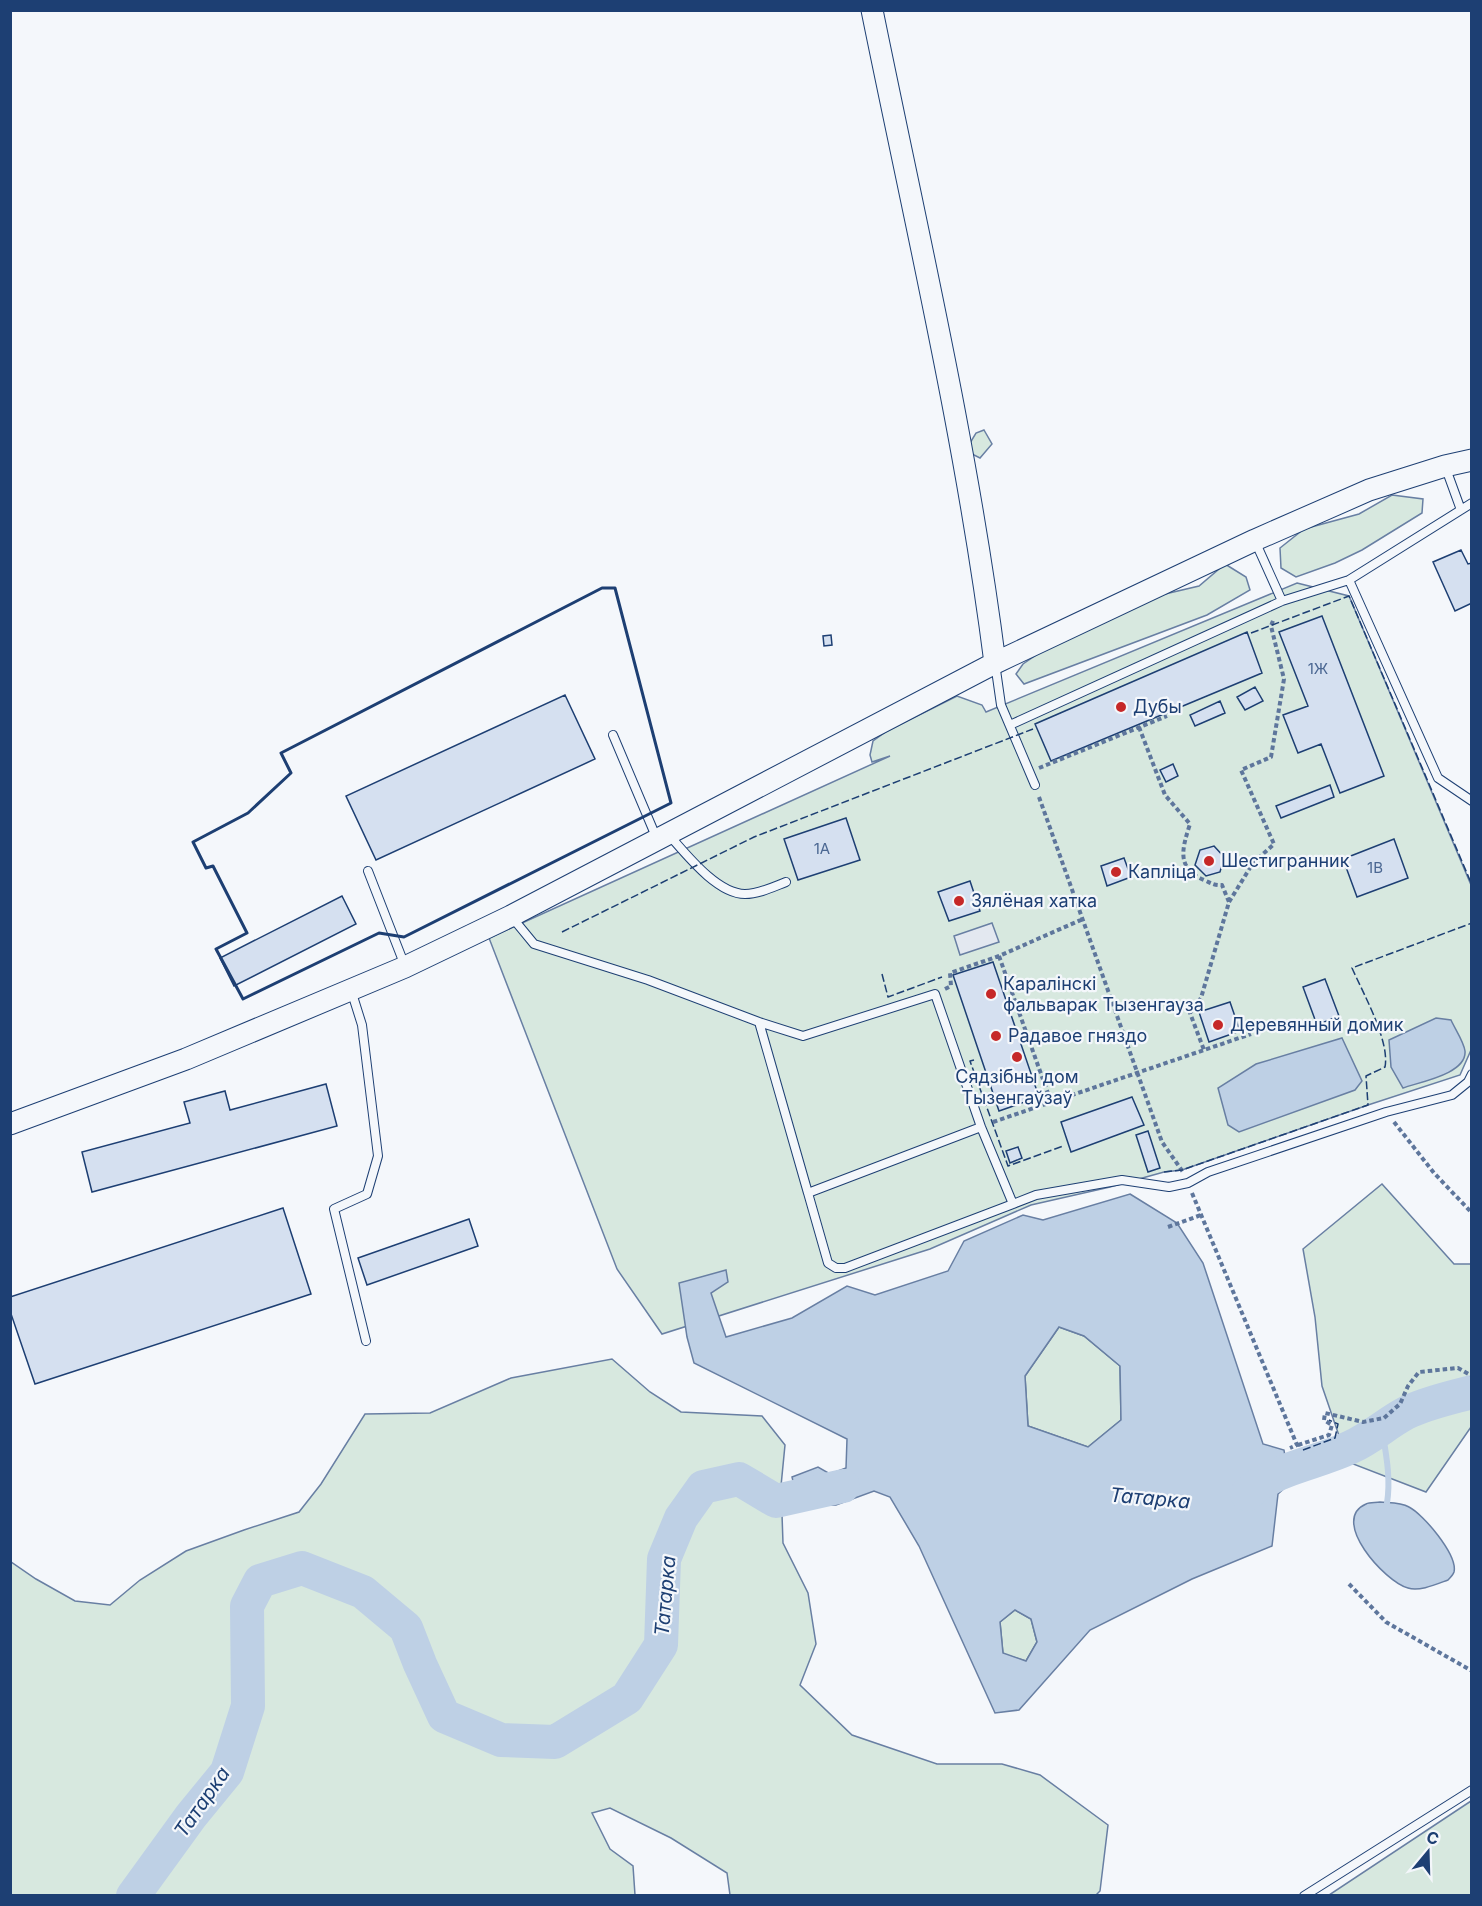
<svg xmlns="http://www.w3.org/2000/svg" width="1482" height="1906" font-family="Inter,sans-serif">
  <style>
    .green { fill: #d7e8df; stroke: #687fa3; stroke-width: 1.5 }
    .parking { fill: #e3e8f0; stroke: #687fa3; stroke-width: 1.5 }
    .water { fill: #bed0e5; stroke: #687fa3; stroke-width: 1.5; fill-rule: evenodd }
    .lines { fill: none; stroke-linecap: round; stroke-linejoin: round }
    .stream { stroke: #bed0e5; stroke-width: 6 }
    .river { stroke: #bed0e5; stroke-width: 34 }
    .building { fill: #d5e0f0; stroke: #1d3f73; stroke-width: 1.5 }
    .service-casing { stroke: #1d3f73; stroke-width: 10 }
    .tertiary-casing { stroke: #1d3f73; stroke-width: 23 }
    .path { stroke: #5e769c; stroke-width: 4; stroke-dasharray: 4.5 3; stroke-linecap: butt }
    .service { stroke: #f4f7fb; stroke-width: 8 }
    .tertiary { stroke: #f4f7fb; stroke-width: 21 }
    .fence { stroke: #1d3f73; stroke-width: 1.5; stroke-dasharray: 8 3; stroke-linecap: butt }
    .wall { stroke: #1d3f73; stroke-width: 3 }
    .poi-dot { fill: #c62828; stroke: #f4f7fb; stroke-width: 2 }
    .labels { text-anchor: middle; stroke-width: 4.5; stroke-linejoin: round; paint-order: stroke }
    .number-label { font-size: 15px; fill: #4b6792 }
    .poi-label { font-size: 18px; fill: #1d3f73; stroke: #f4f7fb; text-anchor: start }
    .water-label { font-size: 20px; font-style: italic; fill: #1d3f73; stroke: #f4f7fb }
  </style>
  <rect width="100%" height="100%" fill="#f4f7fb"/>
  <path class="green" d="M984 430 992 444 980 458 972 454 970 443 976 433Z
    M1392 495 1423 499 1422 513 1362 550 1335 563 1296 577 1281 568 1280 548 1304 529 1359 514Z
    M1225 564 1246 577 1250 590 1207 615 1024 684 1016 674 1023 664 1057 641 1148 598 1199 586Z
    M1297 583 1349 596 1471 885V1050L1460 1075 1368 1105 1182 1170 1164 1172 1110 1187 1031 1205 930 1249 662 1334 617 1269 489 938 890 756 872 762 870 755 873 741 887 731 957 696 982 705 986 712Z
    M1382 1184 1454 1264H1471V1427L1426 1492 1348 1462 1322 1386 1315 1317 1303 1249Z
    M1059 1327 1084 1336 1120 1366 1121 1420 1088 1447 1028 1426 1025 1376Z
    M612 1359 650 1392 681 1412 762 1416 785 1445 781 1486 783 1543 808 1593 816 1644 800 1685 852 1735 937 1764H1002L1040 1775 1108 1825 1100 1891 1095 1896 730 1895 727 1873 671 1838 610 1808 592 1813 610 1849 633 1866 635 1895H11V1562L36 1579 75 1601 110 1605 140 1580 186 1551 244 1530 299 1512 321 1484 365 1414 430 1413 511 1378Z
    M1015 1610 1031 1619 1037 1642 1026 1661 1003 1654 1000 1622Z
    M1471 1801V1895H1329Z"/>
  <path class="parking" d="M992 923 999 942 960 955 954 936Z"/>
  <path class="water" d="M1436 1018 1451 1020C1455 1029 1464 1042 1465 1051 1467 1074 1419 1082 1403 1088L1391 1067 1389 1040Z
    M1342 1038 1362 1081 1355 1090 1239 1132 1228 1125 1218 1088 1256 1064Z
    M1130 1194 1177 1223 1203 1263 1263 1444 1284 1450 1289 1484 1278 1494 1272 1546 1192 1579 1090 1630 1019 1710 995 1713 919 1546 890 1497 874 1491 836 1505 799 1506 792 1477 818 1467 830 1474 846 1468 847 1439 694 1363 687 1337 679 1283 726 1270 728 1282 711 1293 726 1337 792 1318 847 1286 875 1295 948 1271 964 1241 1023 1215 1043 1220ZM1059 1327 1084 1336 1120 1366 1121 1420 1088 1447 1028 1426 1025 1376ZM1015 1610 1031 1619 1037 1642 1026 1661 1003 1653 1000 1622Z
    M1380 1502C1389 1503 1400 1502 1409 1507 1423 1514 1458 1555 1454 1572 1453 1575 1450 1578 1448 1580 1437 1584 1419 1592 1408 1588 1385 1582 1329 1520 1366 1504 1370 1502 1376 1503 1380 1502Z"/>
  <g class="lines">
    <path class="stream" d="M1382 1429C1386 1454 1391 1478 1387 1503"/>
    <path class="river" d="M1247 1494C1276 1467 1316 1464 1351 1447 1371 1438 1387 1423 1406 1413 1426 1403 1450 1398 1472 1392
      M133 1896 191 1816 227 1772 248 1706 247 1606 260 1581 302 1568 363 1592 406 1628 420 1664 444 1716 501 1740 555 1742 627 1698 661 1645 664 1559 681 1518 703 1487 739 1479 776 1501 843 1486"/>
  </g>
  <path class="building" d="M1461 550 1468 564 1472 563V603L1455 611 1433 562Z
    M1322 616 1384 776 1340 793 1321 744 1298 753 1283 715 1308 706 1279 632Z
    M1247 632 1262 673 1051 761 1035 724Z
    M831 635 832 645 824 646 823 636Z
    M1255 687 1263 701 1245 710 1237 697Z
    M565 695 595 759 376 860 346 796Z
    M1220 701 1225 713 1195 726 1190 715Z
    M1173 764 1178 776 1166 782 1160 770Z
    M1330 785 1334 797 1281 818 1276 806Z
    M846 818 860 860 798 880 784 839Z
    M1394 839 1408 878 1357 897 1343 859Z
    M1214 846 1224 857 1220 872 1206 876 1195 865 1200 850Z
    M1124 858 1131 877 1107 886 1101 866Z
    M970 881 980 911 949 921 938 892Z
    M342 896 356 924 234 986 220 958Z
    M993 962 1039 1097 999 1111 953 975Z
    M1325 979 1339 1016 1317 1025 1303 987Z
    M1230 1002 1240 1031 1209 1042 1199 1012Z
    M326 1084 337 1126 92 1192 82 1152 190 1123 184 1102 225 1091 230 1110Z
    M1132 1097 1144 1125 1071 1152 1061 1122Z
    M1148 1131 1160 1168 1148 1172 1136 1135Z
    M1018 1147 1022 1158 1010 1163 1006 1151Z
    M283 1208 311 1294 35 1384 10 1311V1297Z
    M469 1219 478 1246 367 1285 358 1258Z"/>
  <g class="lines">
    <defs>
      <path id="service" d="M1445 466 1461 510
        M1255 541 1282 601
        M1349 580 1438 778 1472 801
        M995 663 1001 705 1035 785
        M1010 725 1282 601 1349 580 1472 503
        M613 735 657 839
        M669 835C686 854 717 894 745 894 759 894 773 887 786 882
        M368 871 405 966
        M511 916 534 944 648 980 759 1022 803 1036 935 994 981 1127 1013 1204 1036 1195 1122 1180 1169 1187 1188 1183 1208 1172 1386 1112 1452 1095 1468 1082 1472 1074
        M351 990 362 1025 378 1156 367 1194 334 1209 366 1341
        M759 1022 808 1193
        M981 1127 808 1193 828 1263 836 1268H845L1013 1204
        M1304 1896 1472 1790"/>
      <path id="tertiary" d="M872 10C916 227 967 443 995 663
        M10 1124 186 1059 405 967 511 916 995 663 1255 540 1369 490 1445 466 1472 460"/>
    </defs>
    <use href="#service" class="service-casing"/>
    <use href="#tertiary" class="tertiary-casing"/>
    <path class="path" d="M1139 727 1165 795 1190 824C1182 849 1176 868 1204 880 1211 883 1215 886 1222 885L1229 902 1201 998 1190 1013 1204 1050
      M1039 768 1167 716
      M1039 797 1162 1142 1183 1172
      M1229 902 1253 863 1274 844 1241 770 1271 757 1284 679 1271 626 1274 618
      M999 956 1051 1102
      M945 989 951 986 950 973 999 956 1083 919
      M993 1122 1251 1034
      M1394 1122 1434 1173 1472 1213
      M1192 1193 1297 1445 1290 1448
      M1168 1227 1201 1215
      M1298 1445 1329 1435 1332 1425 1324 1420 1325 1413 1363 1422 1384 1418 1400 1404 1408 1386 1419 1372 1458 1368 1472 1376
      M1349 1584 1386 1622 1472 1671"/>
    <use href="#service" class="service"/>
    <use href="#tertiary" class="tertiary"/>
    <path class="fence" d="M1251 633 1349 596 1472 885
      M562 932 754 837 1033 729
      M882 974 888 997 942 977
      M974 1060 970 1061 1008 1166 1063 1146
      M1164 1172 1182 1170 1368 1105 1366 1076 1385 1067C1390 1041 1363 993 1352 968L1472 923
      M1303 1450 1335 1438 1338 1424 1329 1420"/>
    <path class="wall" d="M602 588H615L671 803 404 937 379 933 243 999 216 949 247 933 213 866 206 868 193 842 248 813 291 773 281 753Z"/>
  </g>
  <g class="poi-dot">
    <circle cx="1121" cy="707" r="6"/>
    <circle cx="1209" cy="861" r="6"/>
    <circle cx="1116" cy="872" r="6"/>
    <circle cx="959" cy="901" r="6"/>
    <circle cx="991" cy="994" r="6"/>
    <circle cx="1218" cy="1025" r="6"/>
    <circle cx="996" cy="1036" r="6"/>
    <circle cx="1017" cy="1057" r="6"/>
  </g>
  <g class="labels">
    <g class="number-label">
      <text x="1318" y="674">1Ж</text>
      <text x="822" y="854">1А</text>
      <text x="1375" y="873">1В</text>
    </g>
    <g class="poi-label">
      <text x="1133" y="713">Дубы</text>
      <text x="1221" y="867">Шестигранник</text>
      <text x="1128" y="878">Капліца</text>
      <text x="971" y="907">Зялёная хатка</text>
      <text x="1003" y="990">Каралінскі<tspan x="1003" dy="21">фальварак Тызенгауза</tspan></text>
      <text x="1230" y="1031">Деревянный домик</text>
      <text x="1008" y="1042">Радавое гняздо</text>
      <text x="1017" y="1083" text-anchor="middle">Сядзібны дом<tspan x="1017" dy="21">Тызенгаўзаў</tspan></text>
    </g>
    <g class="water-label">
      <text transform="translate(1150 1498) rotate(5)" y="7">Татарка</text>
      <text transform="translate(665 1596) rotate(-85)" y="7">Татарка</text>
      <text transform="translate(202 1802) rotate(-55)" y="7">Татарка</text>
    </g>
  </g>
  <rect width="1482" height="1906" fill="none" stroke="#1d3f73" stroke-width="24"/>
  <g transform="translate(1428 1852) rotate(19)" stroke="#f4f7fb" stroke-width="4.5" paint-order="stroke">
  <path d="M0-4.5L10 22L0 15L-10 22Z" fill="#1d3f73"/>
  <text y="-9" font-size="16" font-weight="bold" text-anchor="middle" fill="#1d3f73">С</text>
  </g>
</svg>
